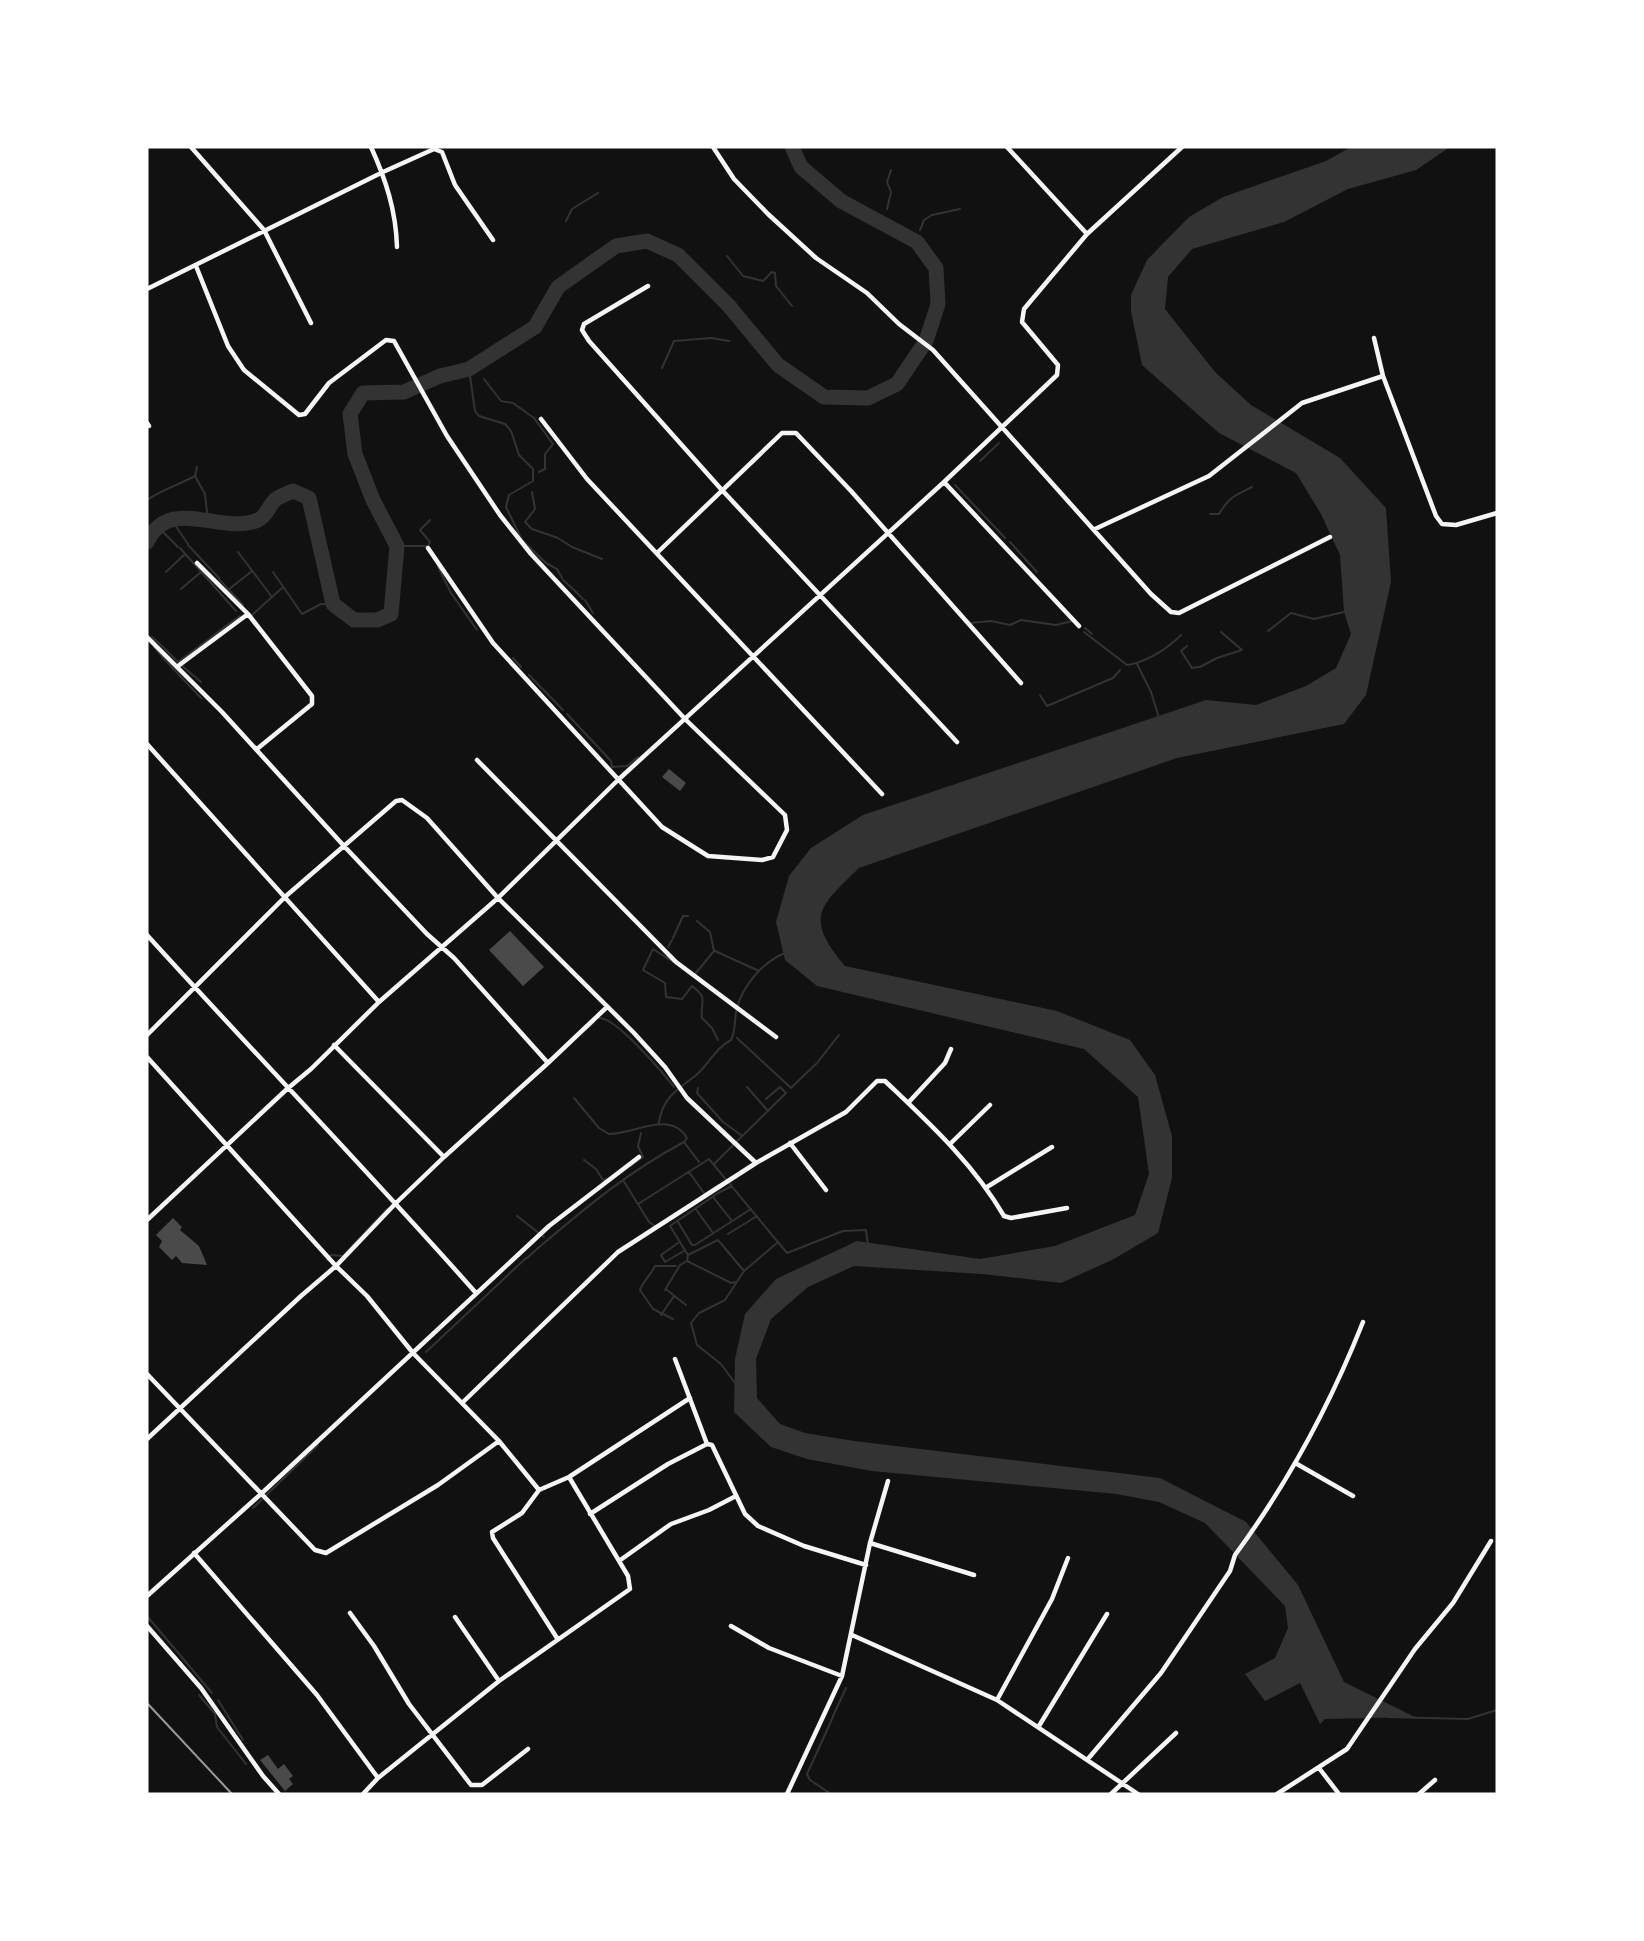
<svg xmlns="http://www.w3.org/2000/svg" width="1644" height="1941" font-family="Georgia,serif">
  <style>
    .water { fill: #333 }
    .lines { fill: none; stroke-linecap: round; stroke-linejoin: round }
    .stream { stroke: #333; stroke-width: 2 }
    .river { stroke: #333; stroke-width: 15 }
    .building { fill: #4a4a4a }
    .minor { stroke: #f5f5f5; stroke-width: 4.5 }
    .rail { stroke: #9a9a9a; stroke-width: 2 }
  </style>
  <rect width="100%" height="100%" fill="#111"/>
  <path class="water" d="M1351 147H1450L1416 170 1348 189 1284 222 1192 249 1168 277 1165 309 1215 372 1251 405 1340 458 1386 508 1391 582 1366 695 1344 724 1177 758 859 868C819 907 804 917 845 966L1057 1011 1130 1040 1155 1075 1172 1136V1178L1158 1233 1112 1260 1061 1283 982 1274 854 1266 808 1287 771 1319 756 1359 757 1398 780 1424 805 1433 854 1441 1160 1478 1246 1522 1298 1585 1344 1682 1415 1717 1325 1719 1320 1724 1300 1683 1265 1701 1245 1674 1275 1658 1288 1628 1285 1606 1205 1523 1159 1502 1116 1494 872 1471 807 1459 771 1447 734 1412 735 1359 745 1314 776 1279 857 1241 980 1259 1055 1246 1135 1215 1149 1174 1138 1097 1084 1049 817 986 785 960 776 922 789 876 811 848 863 815 1206 700 1256 705 1306 686 1336 668 1351 634 1344 612 1340 555 1321 514 1296 473 1219 433 1142 365 1131 311V295L1147 260 1189 217 1223 197 1326 161Z"/>
  <g class="lines">
    <path class="stream" d="M887 209 891 192 887 182 891 170
      M566 221 572 209 598 193
      M920 230 924 220 932 215 960 209
      M727 256 743 276 763 281 772 272 775 273 776 286 792 306
      M662 368 674 341 711 338 729 341
      M469 369 475 411 479 416 505 424 511 431 519 455 533 469V481L509 495 506 507 522 540 546 563 557 569 562 578
      M484 379 501 401 513 403 534 418 553 444 545 454V469L539 472
      M980 461 999 443
      M197 467 195 476 205 494 208 521
      M955 485 1005 538
      M532 492 535 509 525 522 532 529 558 538 572 547 602 559
      M147 500C162 490 180 484 195 476
      M1210 514H1219C1229 497 1234 496 1252 487
      M171 519 188 544
      M159 528 178 547
      M147 534 149 537
      M1010 542 1037 572
      M188 545 219 578
      M397 546H428L430 542 420 530 430 520
      M180 548 236 611
      M238 552 272 597
      M438 567 451 593 477 630
      M166 572 185 554
      M273 572 302 614 321 604H333
      M219 579 243 605
      M563 580 574 590
      M181 589 201 572
      M228 590 252 571
      M575 591 583 599
      M585 600 593 613
      M252 615 282 588
      M970 623 991 621 1010 625 1021 620 1056 625 1072 621
      M223 628 240 616
      M1085 628 1092 634
      M1268 631 1291 613 1314 619 1344 612
      M1084 632 1127 665C1147 662 1167 649 1181 635
      M152 637 160 644
      M209 639 222 629
      M161 645 178 662 209 639
      M1187 646 1181 651 1192 668 1199 667
      M154 647 166 661
      M513 658 521 667
      M167 662 201 698
      M1137 664 1151 692 1159 718
      M181 665 201 682
      M1200 667 1217 658 1242 650 1221 632
      M529 675 563 710
      M1040 695 1047 706 1113 678 1120 670
      M567 714 611 761 612 767 627 766 638 757
      M673 938 683 916H688
      M668 947 672 940
      M715 951 759 971
      M673 962 653 949 643 970 665 983 666 997 682 999 692 986C709 999 700 1000 702 1018L712 1028 718 1040
      M695 974 714 951 710 932 697 921
      M599 1018C616 1017 662 1072 674 1087
      M583 1032 594 1022
      M737 1038 791 1088 796 1083
      M817 1063 839 1035
      M797 1082 816 1064
      M747 1087 768 1111
      M698 1088 697 1093 723 1122 741 1135
      M574 1098 599 1128 609 1134C633 1135 670 1109 687 1138L684 1142 699 1162
      M659 1123C662 1098 677 1090 695 1076 709 1065 714 1049 731 1040 736 1031 734 1018 737 1008 743 985 763 962 785 953
      M584 1160 596 1169 603 1180 608 1179
      M714 1164 786 1093 780 1087 766 1099
      M631 1166 643 1157 638 1146 641 1133
      M689 1172 704 1193
      M623 1180 649 1222 655 1226
      M700 1197 718 1185
      M713 1197 732 1221
      M638 1204 709 1159 787 1253 843 1231 866 1230 868 1244
      M695 1208 713 1233
      M517 1216 544 1237
      M678 1222 692 1245H695L751 1209
      M728 1234 757 1216
      M678 1243 661 1255 665 1262 684 1251
      M537 1249C584 1209 629 1171 684 1142
      M688 1255 718 1240 744 1271
      M527 1258 536 1250
      M327 1260 331 1255 343 1256 387 1209
      M687 1261 688 1255 670 1226 718 1193 732 1186
      M687 1261 731 1283 735 1282
      M665 1290 680 1265 687 1261
      M667 1290 686 1305
      M661 1315 674 1296
      M673 1319 653 1309 640 1290C643 1281 651 1275 655 1266H676
      M426 1352 526 1258
      M735 1383 721 1364 697 1345 691 1323 699 1313 725 1300 744 1271 777 1243
      M253 1508 318 1445 316 1444
      M147 1616 212 1693
      M199 1695 215 1714 217 1727 246 1764
      M218 1700 243 1740
      M833 1716 846 1688
      M1388 1717 1468 1719 1497 1710
      M831 1794 810 1780 807 1774 833 1717"/>
    <path class="river" d="M147 542C170 494 221 536 258 520 266 517 269 505 276 499 280 496 288 493 293 491L309 498 333 604 354 620H377L391 614 397 546 373 500 355 454 350 414 363 393 404 392 440 376 469 369 535 327 558 287 616 246 647 241 678 255 729 306 778 365 824 397 868 398 897 384 926 341 938 304 936 268 917 242 841 201 801 167 792 147"/>
  </g>
  <path class="building" d="M669 769 686 783 680 791 662 777Z
    M510 931 544 967 523 986 489 950Z
    M173 1218 182 1227 180 1230 199 1246 207 1265 182 1263 176 1256 172 1260 159 1247 162 1241 156 1235Z
    M268 1755 278 1769 284 1764 293 1776 289 1779 293 1784 285 1791 260 1760Z"/>
  <g class="lines">
    <path class="minor" d="M191 147 264 230 311 323
      M371 147C386 180 396 211 397 247
      M713 147 734 179 768 214 816 258 867 293 899 324 933 350 1151 594 1171 612 1179 613 1330 537
      M1007 147 1087 234
      M196 266 228 346 244 370 299 415 305 414 329 383 386 340 394 341 447 436 500 515 531 554 686 720 785 815 787 830 773 857 762 860 708 856 662 827 493 643 428 548
      M648 286 584 324 582 330 589 341 721 489 957 742
      M147 289 383 172 434 149 442 152 455 185 493 240
      M1374 338 1383 376 1436 516 1442 524 1456 525 1497 513
      M541 419 587 479 882 794
      M147 423 149 426
      M944 482 1079 626
      M1095 529 1209 476 1302 403 1383 376
      M658 552 782 433H796L851 491 1021 683
      M197 563 248 614 312 696V704L257 749
      M147 637 222 712 344 846 427 934 454 958 548 1063 444 1157 334 1045
      M178 666 248 614
      M147 744 379 1002
      M477 760 676 962 776 1037
      M147 935C256 1055 369 1172 476 1293
      M147 1035 286 896 396 801 402 800 427 818 498 898 634 1033 665 1067 687 1098 756 1163
      M147 1057 336 1266 367 1296 413 1353 499 1441 438 1485 326 1553 315 1550 147 1374
      M548 1063 607 1007
      M908 1103 945 1063 951 1049
      M790 1143 826 1190
      M951 1143 990 1105
      M987 1187 1052 1147
      M147 1220 287 1089 311 1069 379 1002 498 898 619 779 944 482 1057 375 1058 365 1022 322 1024 309 1087 234 1182 147
      M675 1359 707 1444 712 1445 745 1514 758 1526 804 1546 866 1565
      M462 1403 618 1252 756 1163 846 1112 877 1081H885C929 1123 973 1163 1004 1216L1011 1218 1067 1208
      M147 1439 301 1296 336 1266 396 1203 444 1157
      M499 1441 539 1490 522 1513 492 1532 493 1538 557 1638
      M1297 1464 1353 1496
      M539 1490 569 1477 690 1398
      M590 1514 668 1464 707 1444
      M870 1543 974 1575
      M194 1553 317 1695 378 1778
      M619 1561 671 1524 709 1510 736 1496
      M147 1596 262 1493 549 1226 639 1157
      M350 1613 374 1646 409 1704 471 1785H482L528 1749
      M455 1617 499 1681
      M147 1626 201 1688 263 1776 279 1794
      M731 1626 769 1648 842 1676
      M852 1635 997 1700 1138 1794
      M997 1700 1052 1599 1068 1558
      M1039 1726 1107 1614
      M1087 1760 1161 1673 1230 1571 1235 1555C1288 1483 1330 1405 1363 1322
      M1319 1768 1339 1794
      M363 1794 378 1778 499 1681 630 1589 628 1576 569 1477
      M787 1794 842 1676 870 1543 888 1481
      M1111 1794 1176 1733
      M1277 1794 1347 1749 1415 1649 1453 1603 1491 1541
      M1419 1794 1435 1780"/>
    <path class="rail" d="M147 1703 232 1794"/>
  </g>
  <rect width="1644" height="1941" fill="none" stroke="#ffffff" stroke-width="297"/>
</svg>
